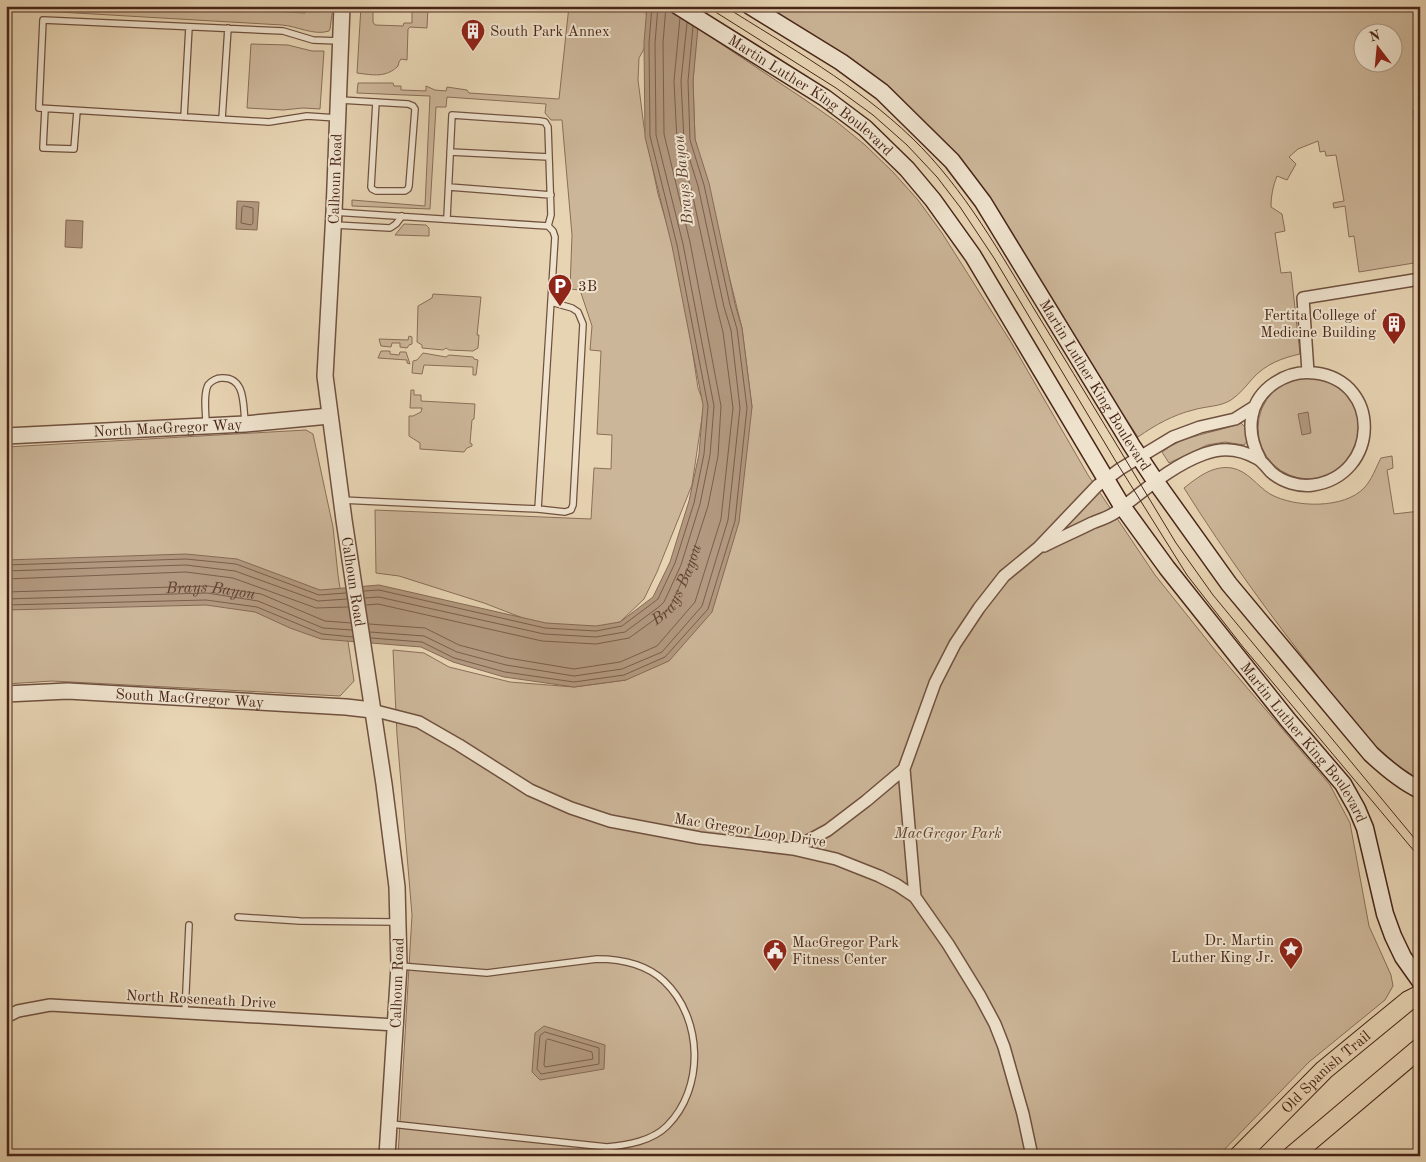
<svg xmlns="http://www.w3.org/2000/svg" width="1426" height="1162" font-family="'Old Standard TT',serif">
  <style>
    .green { fill: #ccb699; stroke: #8a6e58; fill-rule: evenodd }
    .water { fill: #b1987e; stroke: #876a55 }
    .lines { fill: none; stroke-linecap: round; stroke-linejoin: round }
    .shore { stroke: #7c5e4b; stroke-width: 1 }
    .service-casing { stroke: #70513f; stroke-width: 8 }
    .minor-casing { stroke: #70513f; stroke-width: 14 }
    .tertiary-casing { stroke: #70513f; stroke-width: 18 }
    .secondary-casing { stroke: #482518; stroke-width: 19 }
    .primary-casing { stroke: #482518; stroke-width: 21 }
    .service { stroke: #efe3ce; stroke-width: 5.5 }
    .minor { stroke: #efe3ce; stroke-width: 11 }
    .tertiary { stroke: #efe3ce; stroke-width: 15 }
    .secondary { stroke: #efe3ce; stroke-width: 16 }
    .primary { stroke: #e7d4b3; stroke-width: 19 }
    .tram { stroke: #482518; stroke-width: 1 }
    .labels { text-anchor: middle; stroke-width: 4; stroke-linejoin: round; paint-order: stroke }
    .poi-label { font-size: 15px; fill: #482518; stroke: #efe3ce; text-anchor: start }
    .street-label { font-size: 15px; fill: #482518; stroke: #efe3ce }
    .park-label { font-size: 15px; font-style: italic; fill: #624232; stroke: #efe3ce }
    .water-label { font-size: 16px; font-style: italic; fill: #624232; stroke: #efe3ce }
  </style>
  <rect width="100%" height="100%" fill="#e7d4b3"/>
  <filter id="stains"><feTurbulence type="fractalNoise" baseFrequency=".004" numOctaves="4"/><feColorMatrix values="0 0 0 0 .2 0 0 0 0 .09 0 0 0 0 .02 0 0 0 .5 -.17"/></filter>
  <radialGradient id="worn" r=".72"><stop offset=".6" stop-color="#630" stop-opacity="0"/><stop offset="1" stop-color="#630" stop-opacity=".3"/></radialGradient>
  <path class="green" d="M24 6H189L305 13V6L333 7 330 29 329 31C314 36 297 26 282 25L24 10Z
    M361 6H373V22L375 25 403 26 404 23H412V6H428L427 28 410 27 408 29 407 60 401 59 399 62 398 66C386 78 373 75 357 73Z
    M569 6H646V13L649 26 645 47 639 58 638 80 644 127 658 194 680 269 698 388 704 404 692 485 657 572 644 599 620 622 583 631 541 625 484 603 399 576 376 573 375 510 591 519 594 468 611 469 612 435 597 434 601 351 590 350 592 326 580 290 570 289 572 235 562 120H551L545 113 546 104 447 97 446 107H436L430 209 352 206V200L425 206 430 96 357 93 358 83H393L394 86H401V90L426 91V86L435 90 446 91 447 87 467 90 469 93 559 99Z
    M765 6H1420V110L1413 111 1415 127 1420 126V133L1416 134 1420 156V262L1359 272 1354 236 1349 237 1345 206 1334 208 1333 203 1344 201 1336 155 1326 156 1325 151 1320 152 1318 141 1298 149 1289 157 1296 164 1287 180 1277 176C1273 186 1271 196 1271 207L1282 214 1285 231 1275 233 1281 273 1291 272 1300 354C1282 358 1266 364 1253 378 1246 386 1240 394 1231 400 1220 407 1206 406 1193 410 1173 415 1155 425 1138 437L934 132ZM1364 32H1394V62H1364Z
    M697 28 804 99 837 122 865 145 893 172 918 200 942 233 1011 342 1088 475 1155 575 1215 650 1330 785 1350 823 1369 926 1391 975 1393 986 1385 1000 1309 1062 1218 1156H398L412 915 397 735 393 650 424 653 449 667 510 682 574 687 626 680 752 407 742 328 695 139 693 81Z
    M251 44 288 45 312 51H324L320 109 303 108 283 110 247 108Z
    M404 224 426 225 429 228V236L395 235Z
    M433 294 481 297 477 335H479L478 348 473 351 449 350 446 348 443 350 422 348V345L417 342 418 306 432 298Z
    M409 336 412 337V344L409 345 407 348 400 347V343H392L391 347 381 346 379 339 408 340Z
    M381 351H390V354L399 355 400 352H406L410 364 407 363V360L378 358Z
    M423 353 446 357 449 355 473 357 474 359 478 360 476 375H473V367L424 365 422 374 412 373 413 361 417 360Z
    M1258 428a51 51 0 1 1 102 0a51 51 0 1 1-102 0Z
    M411 390H414V395H421V401L475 404 474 419 472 420 470 443 472 444V446L467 448 464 452 420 449V443L409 436V416H413L421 412 422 408H410Z
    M1241 423 1245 427 1247 441 1244 445 1225 442 1207 445 1169 463 1162 452C1183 435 1215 433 1241 423Z
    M306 430 313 434 333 527 338 575 354 681 340 696 52 681 6 684V447Z
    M1392 456 1393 468 1387 470 1394 514 1420 511V779C1377 757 1350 717 1321 680 1272 618 1226 555 1184 488 1198 477 1213 465 1232 468 1248 471 1257 486 1270 494 1295 508 1344 509 1364 488 1372 480 1376 467 1381 458Z"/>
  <path class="water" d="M647 6H700L693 81 695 139 709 183 735 304 742 328 752 407 739 522 712 612 669 661 626 680 574 687 504 677 453 662 421 647 321 639 290 628 255 612 206 605 6 610V560L186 554 237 559 320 590 379 585 546 623 596 626 620 622 653 597 670 562 689 501 699 454 703 405 672 246 645 137 644 43Z
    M237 201 259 202 257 230 236 229Z
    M66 220 83 221 82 248 65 247Z
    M1308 412 1311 433 1302 435 1298 414Z
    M544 1026 605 1045 604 1069 540 1080 532 1072 535 1033Z"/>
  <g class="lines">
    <g class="shore">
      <path d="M244 206 253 208V223L251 225 241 223 242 208Z"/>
      <path d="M6 565 186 559 236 564 319 595 346 593"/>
      <path d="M6 571 186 565 235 571 318 601 347 599"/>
      <path d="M6 579 186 572 233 578 316 608 348 607"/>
      <path d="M364 591 379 590 545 628 596 631 622 626 658 599 675 563 694 503 704 454 708 406 677 245 650 136 649 43 652 6"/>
      <path id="s1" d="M6 592 208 586 261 594 325 621 351 623"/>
      <path d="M365 598 379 597 544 634 596 637 625 632 660 606 664 602 681 565 700 504 710 455 714 406 683 244 656 135 655 43 658 6"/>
      <path d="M6 599 207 593 258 601 323 628 352 630"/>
      <path d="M6 605 206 600 257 607 322 634 353 637"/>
      <path id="s2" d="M366 605 378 604 542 641 596 644 629 638 665 612 671 605 688 568 708 506 718 456 721 406 690 242 664 134 663 43 666 6"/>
      <path d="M369 624 425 628 459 645 508 658 574 669 620 662 657 646 695 602 721 519 733 408 723 332 717 308 691 188 677 142 674 81 680 18"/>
      <path d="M370 632 424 636 457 652 506 665 574 676 622 669 662 652 702 606 728 520 740 408 731 330 724 307 698 186 684 141 681 81 687 23"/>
      <path d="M371 638 422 642 454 658 505 672 574 682 624 675 665 657 708 609 735 521 747 408 737 329 730 305 704 185 690 140 688 81 693 26"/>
      <path d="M545 1032 599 1048V1064L541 1074 537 1069 540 1036Z"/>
      <path d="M548 1039 592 1052 593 1059 545 1067 544 1065 546 1041Z"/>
    </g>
    <defs>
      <path id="service" d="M340 100 408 104 413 106 415 109 409 186 408 189 405 191H376L372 189 371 187 376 102
        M45 109 43 148 74 149 77 111
        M184 117 189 27
        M337 118 307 116 269 122 39 108 43 20 283 31 313 40 339 41
        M222 119 228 28
        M450 152 549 157
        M449 187 551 195
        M334 212 548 226 553 231 555 237 538 509 341 500
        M447 218 452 115 540 121 545 122 548 127 551 215 548 226
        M335 225 390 228 396 224 402 216
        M206 424C206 413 203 395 208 385 211 381 217 378 221 378 246 376 243 406 245 422
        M538 509 565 512 571 510 573 505 583 324 578 312 572 308 551 302
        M238 917 300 921 396 922
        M185 1013 189 925
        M1412 1057 1420 1069
        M391 1124 607 1147C628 1145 652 1141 667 1126 705 1088 703 1018 664 981 646 964 621 959 597 959L487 973 400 966"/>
      <path id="minor" d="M1308 372 1303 298 1420 279
        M1044 546C1060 538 1076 531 1092 523 1100 520 1109 517 1116 512 1144 491 1171 466 1204 454 1222 447 1241 449 1258 459 1263 462 1267 468 1271 472 1282 482 1299 487 1313 485 1380 475 1382 381 1315 373 1288 369 1257 388 1252 416 1249 431 1253 446 1260 459
        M372 710 419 722 459 745 530 790 571 808 610 821 700 838 793 849 836 859 879 876 897 885 915 897 948 944 980 996 995 1024 1004 1047 1023 1114 1032 1156
        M904 769 915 897
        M793 849 828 830 866 801 904 769 935 683 955 644 979 608 1004 576 1038 548 1097 486 1120 469 1173 437 1200 427 1235 419 1254 407
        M6 1017 18 1011 50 1005 396 1025"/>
      <g id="tertiary">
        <path id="s3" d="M342 6 334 212 325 376 344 520 384 784 397 887 399 966 387 1156"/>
        <path id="s4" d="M6 436 245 424 329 416"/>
        <path id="s5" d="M6 694 68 691 346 707 372 710"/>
      </g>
      <g id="secondary">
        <path id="s6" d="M678 6 825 98 865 128 907 169 933 200 973 256 1122 506 1167 568 1288 720 1343 784 1357 809 1365 828 1385 914 1393 936 1403 957 1420 981"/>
        <path id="s7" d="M750 6 841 62 882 92 952 161 983 202 1132 446 1156 482 1229 584 1371 754C1386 768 1401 781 1420 790"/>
      </g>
      <g id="primary">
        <path id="s8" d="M1239 1156 1324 1070 1408 1001 1420 995"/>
        <path d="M1292 1156 1420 1048"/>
      </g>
    </defs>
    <use href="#service" class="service-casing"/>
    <use href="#minor" class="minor-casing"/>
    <use href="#tertiary" class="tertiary-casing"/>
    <use href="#secondary" class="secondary-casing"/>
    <use href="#primary" class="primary-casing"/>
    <use href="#service" class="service"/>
    <use href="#minor" class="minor"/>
    <use href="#tertiary" class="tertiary"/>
    <use href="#secondary" class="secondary"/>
    <use href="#primary" class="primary"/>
    <path class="tram" d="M706 6 836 88 873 115 907 145 937 177 960 207 994 258 1115 460 1187 575 1243 647 1420 858
      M724 6C789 47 857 85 912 138 965 189 1001 255 1039 317 1085 392 1130 467 1176 543L1213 595 1420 845"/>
  </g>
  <defs>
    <symbol id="building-pin" viewBox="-11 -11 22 30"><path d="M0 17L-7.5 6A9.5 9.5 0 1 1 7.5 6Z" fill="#8f2418" stroke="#efe3ce"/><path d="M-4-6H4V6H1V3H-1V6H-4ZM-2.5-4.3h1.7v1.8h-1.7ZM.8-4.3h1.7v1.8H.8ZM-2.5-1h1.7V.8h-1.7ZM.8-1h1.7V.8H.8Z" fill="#fff"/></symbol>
    <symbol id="parking-pin" viewBox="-11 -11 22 30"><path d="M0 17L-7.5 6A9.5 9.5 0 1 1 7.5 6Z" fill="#8f2418" stroke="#efe3ce"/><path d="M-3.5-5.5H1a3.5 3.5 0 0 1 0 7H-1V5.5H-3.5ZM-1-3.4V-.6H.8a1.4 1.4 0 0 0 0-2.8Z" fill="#fff"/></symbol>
    <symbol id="sight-pin" viewBox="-11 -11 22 30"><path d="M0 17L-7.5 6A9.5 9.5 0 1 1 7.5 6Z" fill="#8f2418" stroke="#efe3ce"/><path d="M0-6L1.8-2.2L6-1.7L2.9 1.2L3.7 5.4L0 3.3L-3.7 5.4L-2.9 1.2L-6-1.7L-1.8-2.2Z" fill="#fff"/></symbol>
    <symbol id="civic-pin" viewBox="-11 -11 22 30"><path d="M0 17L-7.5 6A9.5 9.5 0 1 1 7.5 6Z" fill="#8f2418" stroke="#efe3ce"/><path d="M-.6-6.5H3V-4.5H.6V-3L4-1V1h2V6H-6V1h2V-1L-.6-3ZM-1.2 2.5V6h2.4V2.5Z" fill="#fff"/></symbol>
  </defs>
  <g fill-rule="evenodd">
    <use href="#building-pin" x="459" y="17" width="28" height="38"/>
    <use href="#parking-pin" x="546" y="272" width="28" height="38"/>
    <use href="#building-pin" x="1380" y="310" width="28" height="38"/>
    <use href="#sight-pin" x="1277" y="935" width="28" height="38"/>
    <use href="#civic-pin" x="761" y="937" width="28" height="38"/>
  </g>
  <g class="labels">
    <g class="poi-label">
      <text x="490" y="36">South Park Annex</text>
      <text x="578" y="291">3B</text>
      <text x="1376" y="320" text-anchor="end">Fertita College of<tspan x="1376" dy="17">Medicine Building</tspan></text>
      <text x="1274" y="945" text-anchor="end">Dr. Martin<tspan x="1274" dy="17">Luther King Jr.</tspan></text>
      <text x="792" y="947">MacGregor Park<tspan x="792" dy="17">Fitness Center</tspan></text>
    </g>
    <g class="street-label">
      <text dy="5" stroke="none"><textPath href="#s6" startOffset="160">Martin Luther King Boulevard</textPath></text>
      <text transform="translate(335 179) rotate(-88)" y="5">Calhoun Road</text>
      <text dy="5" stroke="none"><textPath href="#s7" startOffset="522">Martin Luther King Boulevard</textPath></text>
      <text dy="5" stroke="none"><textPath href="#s4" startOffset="162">North MacGregor Way</textPath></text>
      <text dy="5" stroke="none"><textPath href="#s3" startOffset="578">Calhoun Road</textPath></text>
      <text dy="5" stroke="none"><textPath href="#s5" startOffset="184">South MacGregor Way</textPath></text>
      <text dy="5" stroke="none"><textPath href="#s6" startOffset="981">Martin Luther King Boulevard</textPath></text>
      <text transform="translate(750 830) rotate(9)" y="5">Mac Gregor Loop Drive</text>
      <text transform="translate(397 983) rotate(-88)" y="5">Calhoun Road</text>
      <text transform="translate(201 999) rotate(3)" y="5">North Roseneath Drive</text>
      <text dy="5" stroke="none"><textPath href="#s8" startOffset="121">Old Spanish Trail</textPath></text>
    </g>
    <g class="park-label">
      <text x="948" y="838">MacGregor Park</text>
    </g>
    <g class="water-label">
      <text transform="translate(682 180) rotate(-96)" y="6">Brays Bayou</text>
      <text dy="6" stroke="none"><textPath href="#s2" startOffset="342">Brays Bayou</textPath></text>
      <text dy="6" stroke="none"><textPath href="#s1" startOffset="205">Brays Bayou</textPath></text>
    </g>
  </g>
  <rect width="1426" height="1162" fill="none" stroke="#e7d4b3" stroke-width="25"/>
  <rect x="8" y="8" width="1411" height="1147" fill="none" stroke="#482518" stroke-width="2.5"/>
  <rect x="12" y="12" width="1401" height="1137" fill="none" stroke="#482518"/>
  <g transform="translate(1378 48) rotate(344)"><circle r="24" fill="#efe3ce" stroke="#ac9785"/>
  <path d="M0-4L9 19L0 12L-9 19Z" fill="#8f2418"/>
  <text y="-8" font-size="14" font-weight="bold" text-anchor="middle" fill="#482518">N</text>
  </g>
  <rect width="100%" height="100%" filter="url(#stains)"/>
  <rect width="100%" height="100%" fill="url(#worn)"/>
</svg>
